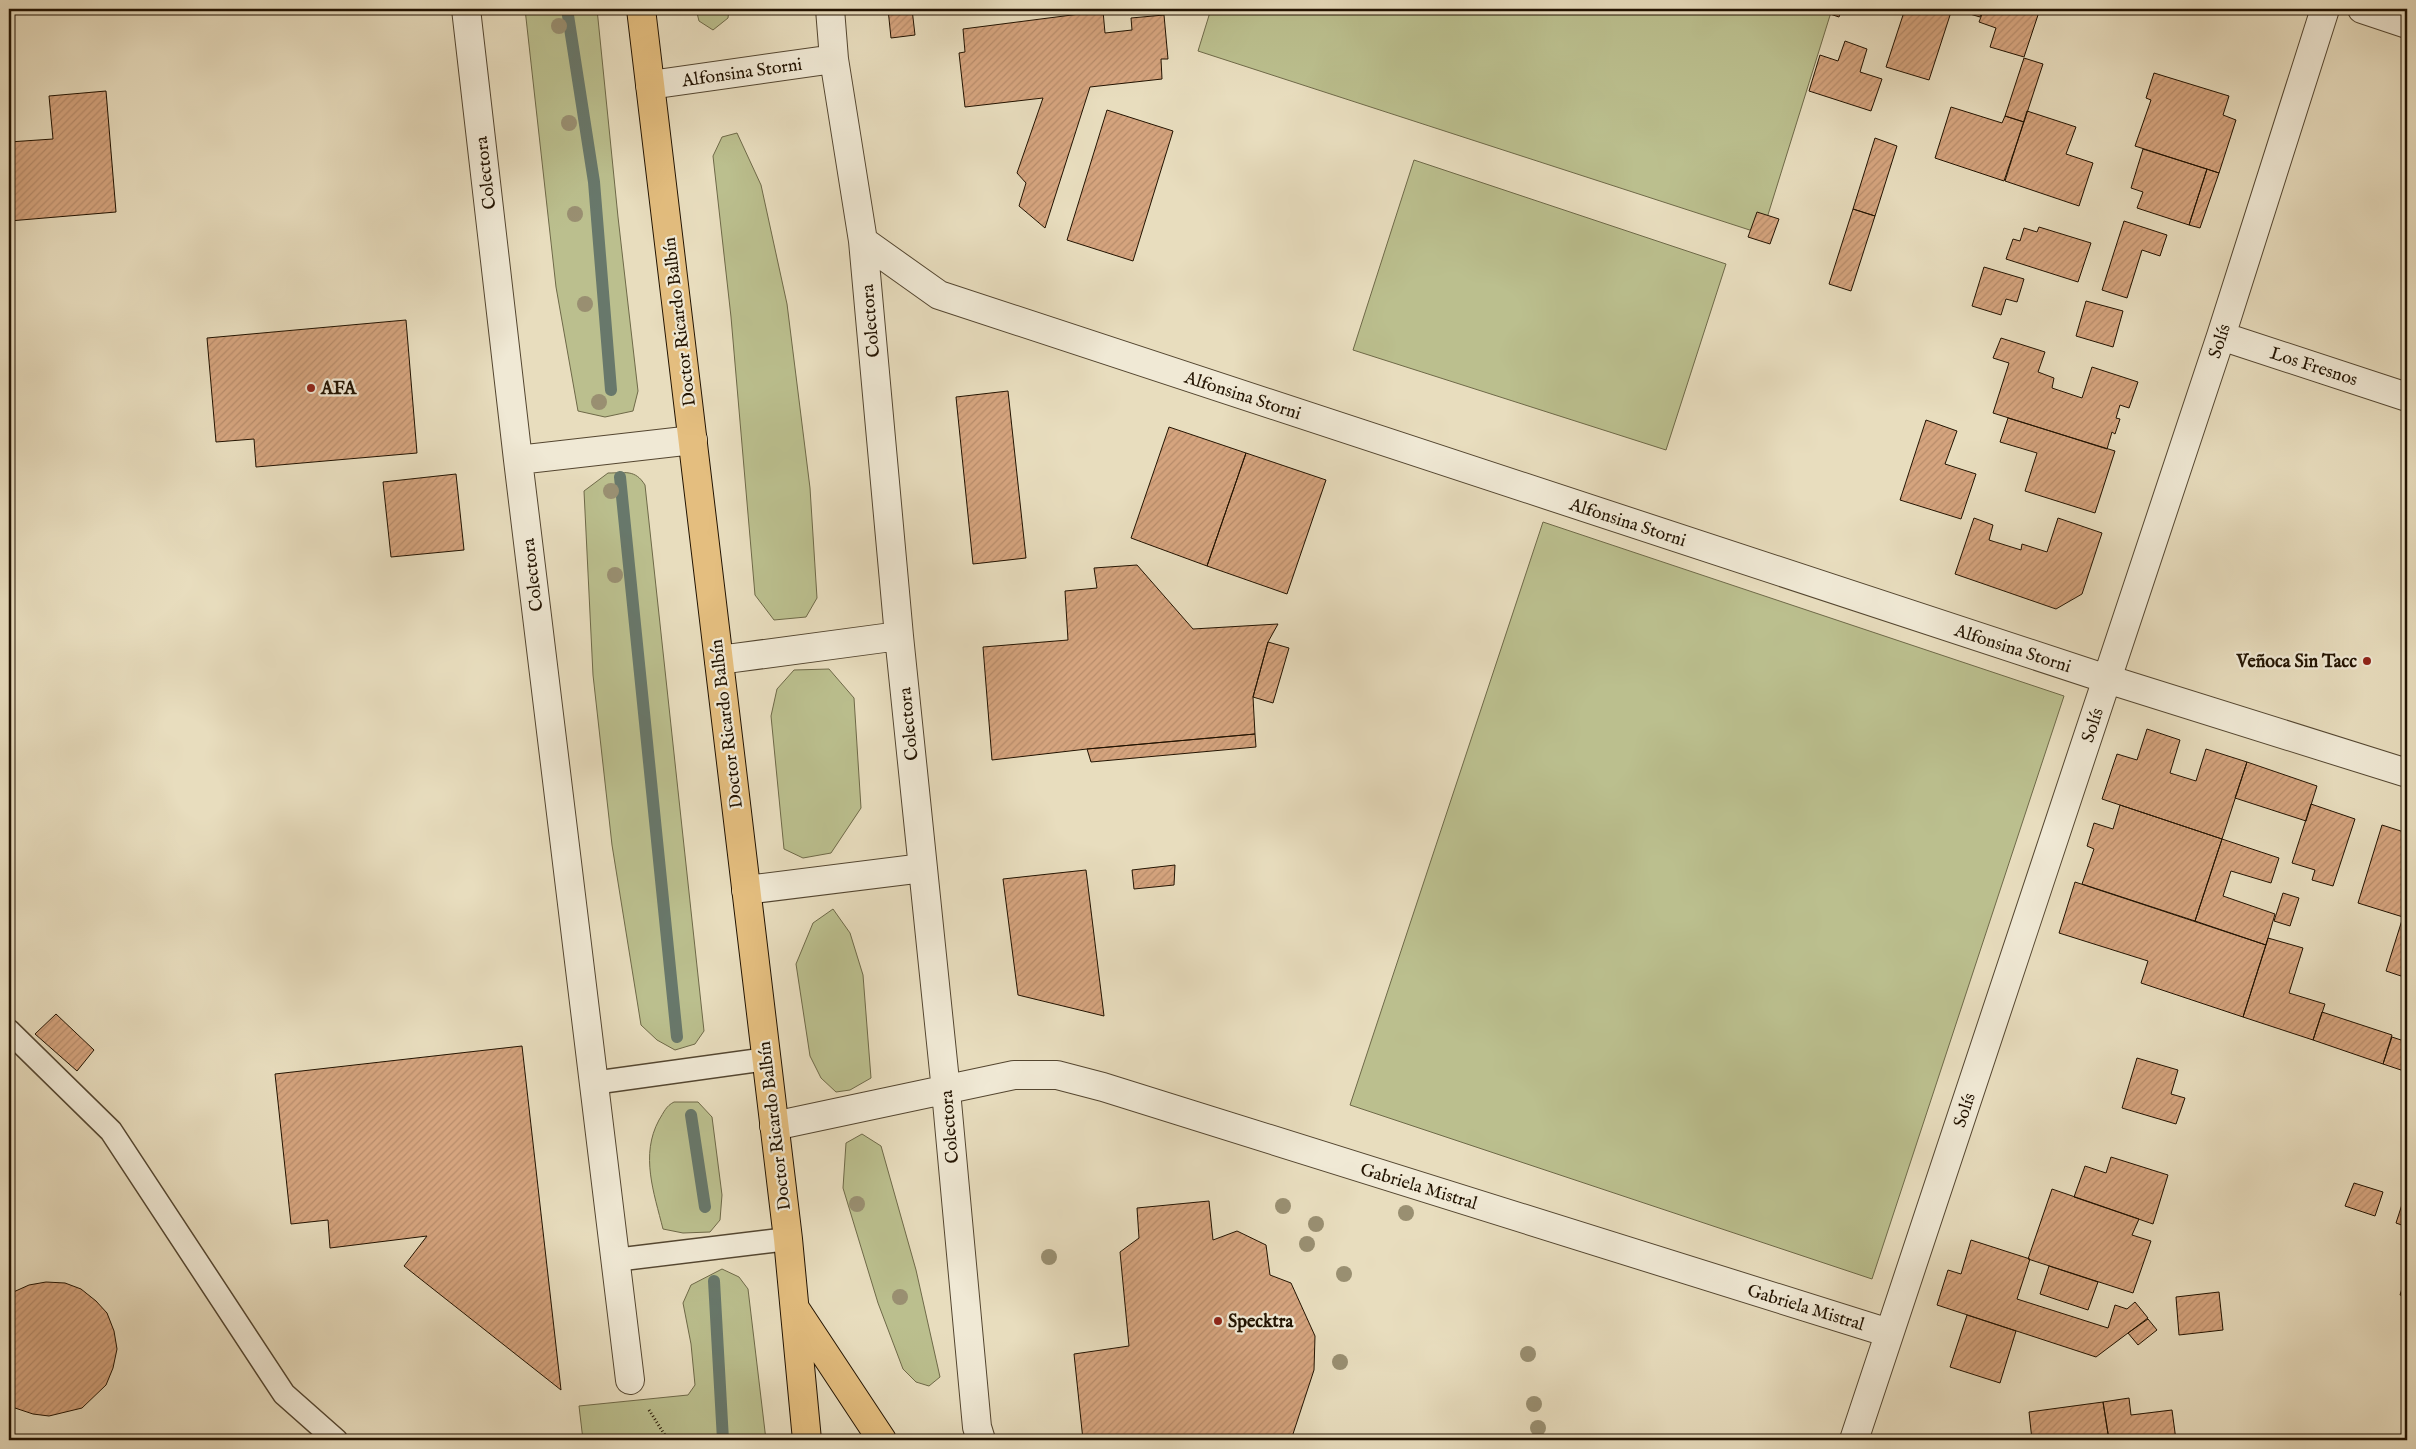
<svg xmlns="http://www.w3.org/2000/svg" width="2416" height="1449" font-family="'IM FELL English',serif">
  <style>
    .grass { fill: #bbbf8e; stroke: #6e6948 }
    .lines { fill: none; stroke-linecap: round; stroke-linejoin: round }
    .stream { stroke: #68786b; stroke-width: 12 }
    .building { fill: url(#building-hatch); stroke: #221301 }
    .service-casing { stroke: #544630; stroke-width: 25 }
    .minor-casing { stroke: #544630; stroke-width: 30 }
    .primary-casing { stroke: #221301; stroke-width: 30 }
    .path { stroke: #221301; stroke-width: 3; stroke-dasharray: 1 2.5; stroke-linecap: butt }
    .service { stroke: #f0e9d5; stroke-width: 22 }
    .minor { stroke: #f0e9d5; stroke-width: 28 }
    .primary { stroke: #e4be7f; stroke-width: 28 }
    .tree { fill: #998f71 }
    .poi-dot { fill: #8f2418; stroke: #f0e9d5; stroke-width: 2 }
    .labels { text-anchor: middle; stroke-width: 4.5; stroke-linejoin: round; paint-order: stroke }
    .street-label { font-size: 18px; fill: #221301; stroke: #f0e9d5 }
    .poi-label { font-size: 18px; font-weight: bold; fill: #221301; stroke: #f0e9d5; text-anchor: start }
  </style>
  <defs>
    <pattern id="building-hatch" width="6" height="6" patternUnits="userSpaceOnUse" patternTransform="scale(1.25)"><rect width="6" height="6" fill="#d5a47e"/><path d="M-1 1l2-2M0 6l6-6M5 7l2-2" fill="none" stroke="#b78c6b"/></pattern>
  </defs>
  <rect width="100%" height="100%" fill="#e8ddbe"/>
  <filter id="stains"><feTurbulence type="fractalNoise" baseFrequency=".004" numOctaves="4"/><feColorMatrix values="0 0 0 0 .2 0 0 0 0 .09 0 0 0 0 .02 0 0 0 .5 -.17"/></filter>
  <radialGradient id="worn" r=".72"><stop offset=".6" stop-color="#630" stop-opacity="0"/><stop offset="1" stop-color="#630" stop-opacity=".3"/></radialGradient>
  <path class="grass" d="M525 9H597L618 217 638 391 633 411 605 417 578 411 556 287Z
    M696 9H729L728 18 713 30 699 21Z
    M1211 9H1832L1762 234 1198 51Z
    M737 133 761 185 787 304 810 488 817 598 806 617 774 620 755 595 731 317 713 156 722 137Z
    M1414 160 1726 264 1666 450 1353 350Z
    M608 473C625 473 635 469 645 485L704 1031 695 1044 675 1050 657 1040 641 1025 612 845 593 675 584 491Z
    M1543 522 2064 696 1872 1279 1350 1105Z
    M829 669 854 698 861 808 831 853 803 858 784 849 771 716 777 689 794 670Z
    M833 909 850 933 863 975 871 1078 850 1090 836 1092 821 1078 810 1056 796 964 813 923Z
    M674 1102H698L712 1117 722 1195 720 1220 710 1232 683 1233 663 1229C654 1193 640 1155 659 1120 664 1112 666 1106 674 1102Z
    M862 1134 881 1146 916 1270 940 1377 929 1386 916 1382 903 1369 878 1303 843 1188 846 1143Z
    M722 1269 739 1277 748 1289 766 1440H583L579 1406 688 1395 695 1385 691 1344 683 1303 691 1285Z"/>
  <g class="lines">
    <path class="stream" d="M567 9 594 182 611 390
      M620 477 677 1037
      M691 1115 705 1207
      M714 1281 723 1440"/>
  </g>
  <path class="building" d="M888 9H912L915 35 891 38Z
    M1826 9H1842L1839 17 1824 12Z
    M1905 9H1952L1929 80 1886 67Z
    M1953 9H1983L1980 17Z
    M1984 9H2040L2024 57 1990 47 1996 28 1979 22Z
    M1103 11 1105 33 1132 30 1131 18 1164 15 1168 59H1161L1162 79 1090 87 1045 228 1019 206 1026 183 1017 173 1043 98 965 107 959 53 965 52 963 29Z
    M1845 41 1867 49 1860 72 1882 79 1871 111 1809 91 1820 55 1838 61Z
    M2024 58 2043 64 2024 122 2005 116Z
    M2154 73 2229 96 2223 115 2236 120 2219 173 2135 146 2151 100 2146 98Z
    M106 91 116 212 9 221V142L53 139 49 96Z
    M1951 107 2002 123 2005 116 2024 122 2004 181 1935 158Z
    M1107 110 1173 131 1133 261 1067 240Z
    M2027 111 2076 127 2066 154 2093 163 2079 206 2005 181Z
    M1875 138 1897 146 1875 216 1853 209Z
    M2143 149 2207 169 2189 225 2137 208 2143 192 2131 188Z
    M2207 169 2219 173 2200 228 2189 225Z
    M1853 209 1875 216 1851 291 1829 284Z
    M1757 212 1779 219 1770 244 1748 237Z
    M2124 221 2167 235 2160 256 2142 250 2127 298 2102 290Z
    M2039 227 2091 243 2078 282 2006 259 2013 239 2020 241 2024 228 2037 232Z
    M1984 267 2024 279 2017 302 2006 299 2001 315 1972 306Z
    M2086 301 2123 311 2113 347 2076 336Z
    M406 320 417 453 256 467 254 439 216 442 207 338Z
    M2001 338 2045 352 2038 372 2054 378 2052 388 2082 398 2092 367 2138 382 2129 408 2120 405 2116 418 2120 419 2115 434 2112 432 2107 449 1993 413 2009 363 1993 358Z
    M1008 391 1026 558 973 564 956 397Z
    M2008 418 2115 451 2095 513 2025 491 2037 453 2000 442Z
    M1926 420 1957 431 1945 464 1976 474 1961 519 1900 500Z
    M1169 427 1246 453 1207 566 1131 538Z
    M1246 453 1326 480 1287 594 1207 566Z
    M456 474 464 550 391 557 383 482Z
    M1974 518 1993 525 1989 540 2021 550 2022 544 2047 552 2058 518 2102 533 2082 594 2056 609 1955 574Z
    M1137 565 1193 629 1278 624 1268 642 1253 697 1255 734 1087 749 992 760 983 647 1068 640 1065 591 1097 588 1094 568Z
    M1268 642 1289 648 1273 703 1253 697Z
    M2147 729 2180 740 2170 773 2196 781 2206 749 2247 762 2222 839 2102 799 2117 754 2137 760Z
    M1255 734 1256 747 1091 762 1087 749Z
    M2247 762 2317 786 2306 821 2235 798Z
    M2311 804 2355 819 2333 886 2312 880 2315 870 2292 863Z
    M2120 805 2222 839 2195 921 2082 884 2094 849 2087 846 2094 823 2113 829Z
    M2382 825 2407 833V978L2386 971 2403 917 2358 903Z
    M2222 839 2279 858 2271 883 2231 871 2223 896 2275 914 2266 945 2195 921Z
    M1175 865 1174 885 1134 889 1132 870Z
    M1086 870 1104 1016 1018 995 1003 879Z
    M2075 882 2266 945 2243 1017 2141 983 2148 961 2059 933Z
    M2283 893 2299 898 2290 926 2274 921Z
    M2268 938 2303 948 2289 993 2325 1004 2313 1040 2243 1017Z
    M2322 1012 2392 1035 2383 1064 2313 1040Z
    M56 1014 94 1050 77 1071 35 1034Z
    M2392 1037 2407 1042V1072L2383 1064Z
    M522 1046 561 1390 404 1266 427 1236 330 1248 328 1220 291 1224 275 1074Z
    M2137 1058 2178 1070 2171 1094 2185 1098 2176 1124 2122 1108Z
    M2111 1157 2168 1175 2153 1224 2074 1197 2085 1166 2106 1173Z
    M2354 1183 2383 1192 2375 1216 2345 1206Z
    M2052 1189 2139 1219 2132 1235 2151 1241 2133 1293 2028 1259Z
    M2407 1189V1227L2396 1223Z
    M1209 1201 1213 1240 1237 1231 1266 1245 1270 1275 1291 1283 1315 1336 1314 1370 1291 1440H1083L1074 1354 1129 1346 1120 1252 1139 1238 1137 1208Z
    M1971 1240 2030 1259 2017 1299 2108 1328 2115 1305 2127 1309 2135 1302 2148 1318 2096 1357 1937 1305 1948 1270 1961 1274Z
    M9 1241 13 1262 9 1281Z
    M2049 1266 2098 1282 2088 1310 2040 1294Z
    M2407 1272V1297L2400 1295Z
    M46 1282 65 1283 81 1289 96 1301 107 1313 114 1331 117 1349 113 1368 106 1385 82 1408 49 1416 33 1414 9 1406V1294L29 1285Z
    M2219 1292 2223 1330 2179 1335 2176 1297Z
    M1967 1315 2016 1331 2000 1383 1950 1367Z
    M2148 1319 2157 1330 2138 1345 2128 1333Z
    M2129 1398 2131 1415 2172 1410 2176 1440H2109L2103 1402Z
    M2103 1402 2109 1440H2032L2029 1412Z"/>
  <g class="lines">
    <defs>
      <path id="service" d="M9 1031 111 1131 284 1394 336 1440
        M593 1083 766 1059
        M615 1260 788 1239"/>
      <path id="minor" d="M466 9 518 460 630 1380
        M830 9 834 59 863 241 899 636 946 1091 977 1427 981 1440
        M2362 9 2407 24
        M650 85 834 59
        M863 241 939 295 2107 679 2407 773
        M2221 336 2407 397
        M518 460 693 440
        M719 660 899 636
        M746 890 923 868
        M774 1126 1014 1075H1057L1103 1087 1889 1333
        M1854 1440 2221 336 2325 9"/>
      <path id="primary" d="M641 9 788 1239 807 1440
        M796 1310 882 1440"/>
    </defs>
    <use href="#service" class="service-casing"/>
    <use href="#minor" class="minor-casing"/>
    <use href="#primary" class="primary-casing"/>
    <path class="path" d="M649 1410 668 1440"/>
    <use href="#service" class="service"/>
    <use href="#minor" class="minor"/>
    <use href="#primary" class="primary"/>
  </g>
  <g class="tree">
    <circle cx="559" cy="26" r="8"/>
    <circle cx="569" cy="123" r="8"/>
    <circle cx="575" cy="214" r="8"/>
    <circle cx="585" cy="304" r="8"/>
    <circle cx="599" cy="402" r="8"/>
    <circle cx="611" cy="491" r="8"/>
    <circle cx="615" cy="575" r="8"/>
    <circle cx="857" cy="1204" r="8"/>
    <circle cx="1283" cy="1206" r="8"/>
    <circle cx="1406" cy="1213" r="8"/>
    <circle cx="1316" cy="1224" r="8"/>
    <circle cx="1307" cy="1244" r="8"/>
    <circle cx="1049" cy="1257" r="8"/>
    <circle cx="1344" cy="1274" r="8"/>
    <circle cx="900" cy="1297" r="8"/>
    <circle cx="1528" cy="1354" r="8"/>
    <circle cx="1340" cy="1362" r="8"/>
    <circle cx="1534" cy="1404" r="8"/>
    <circle cx="1538" cy="1428" r="8"/>
  </g>
  <g class="poi-dot">
    <circle cx="311" cy="388" r="5"/>
    <circle cx="2367" cy="661" r="5"/>
    <circle cx="1218" cy="1321" r="5"/>
  </g>
  <g class="labels">
    <g class="street-label">
      <text transform="translate(742 72) rotate(-8)" y="6">Alfonsina Storni</text>
      <text transform="translate(485 173) rotate(-97)" y="6">Colectora</text>
      <text transform="translate(870 321) rotate(-95)" y="6">Colectora</text>
      <text transform="translate(679 322) rotate(-97)" y="6">Doctor Ricardo Balbín</text>
      <text transform="translate(2219 341) rotate(-72)" y="6">Solís</text>
      <text transform="translate(2314 366) rotate(18)" y="6">Los Fresnos</text>
      <text transform="translate(1243 395) rotate(18)" y="6">Alfonsina Storni</text>
      <text transform="translate(1628 522) rotate(18)" y="6">Alfonsina Storni</text>
      <text transform="translate(532 575) rotate(-97)" y="6">Colectora</text>
      <text transform="translate(2013 648) rotate(18)" y="6">Alfonsina Storni</text>
      <text transform="translate(726 724) rotate(-97)" y="6">Doctor Ricardo Balbín</text>
      <text transform="translate(908 724) rotate(-96)" y="6">Colectora</text>
      <text transform="translate(2092 725) rotate(-72)" y="6">Solís</text>
      <text transform="translate(1964 1110) rotate(-72)" y="6">Solís</text>
      <text transform="translate(774 1126) rotate(-97)" y="6">Doctor Ricardo Balbín</text>
      <text transform="translate(949 1127) rotate(-95)" y="6">Colectora</text>
      <text transform="translate(1419 1186) rotate(17)" y="6">Gabriela Mistral</text>
      <text transform="translate(1806 1307) rotate(17)" y="6">Gabriela Mistral</text>
    </g>
    <g class="poi-label">
      <text x="321" y="394">AFA</text>
      <text x="2357" y="667" text-anchor="end">Veñoca Sin Tacc</text>
      <text x="1228" y="1327">Specktra</text>
    </g>
  </g>
  <rect width="2416" height="1449" fill="none" stroke="#e8ddbe" stroke-width="30"/>
  <rect x="10" y="10" width="2396" height="1429" fill="none" stroke="#221301" stroke-width="2.5"/>
  <rect x="15" y="15" width="2386" height="1419" fill="none" stroke="#221301"/>
  <rect width="100%" height="100%" filter="url(#stains)"/>
  <rect width="100%" height="100%" fill="url(#worn)"/>
</svg>
